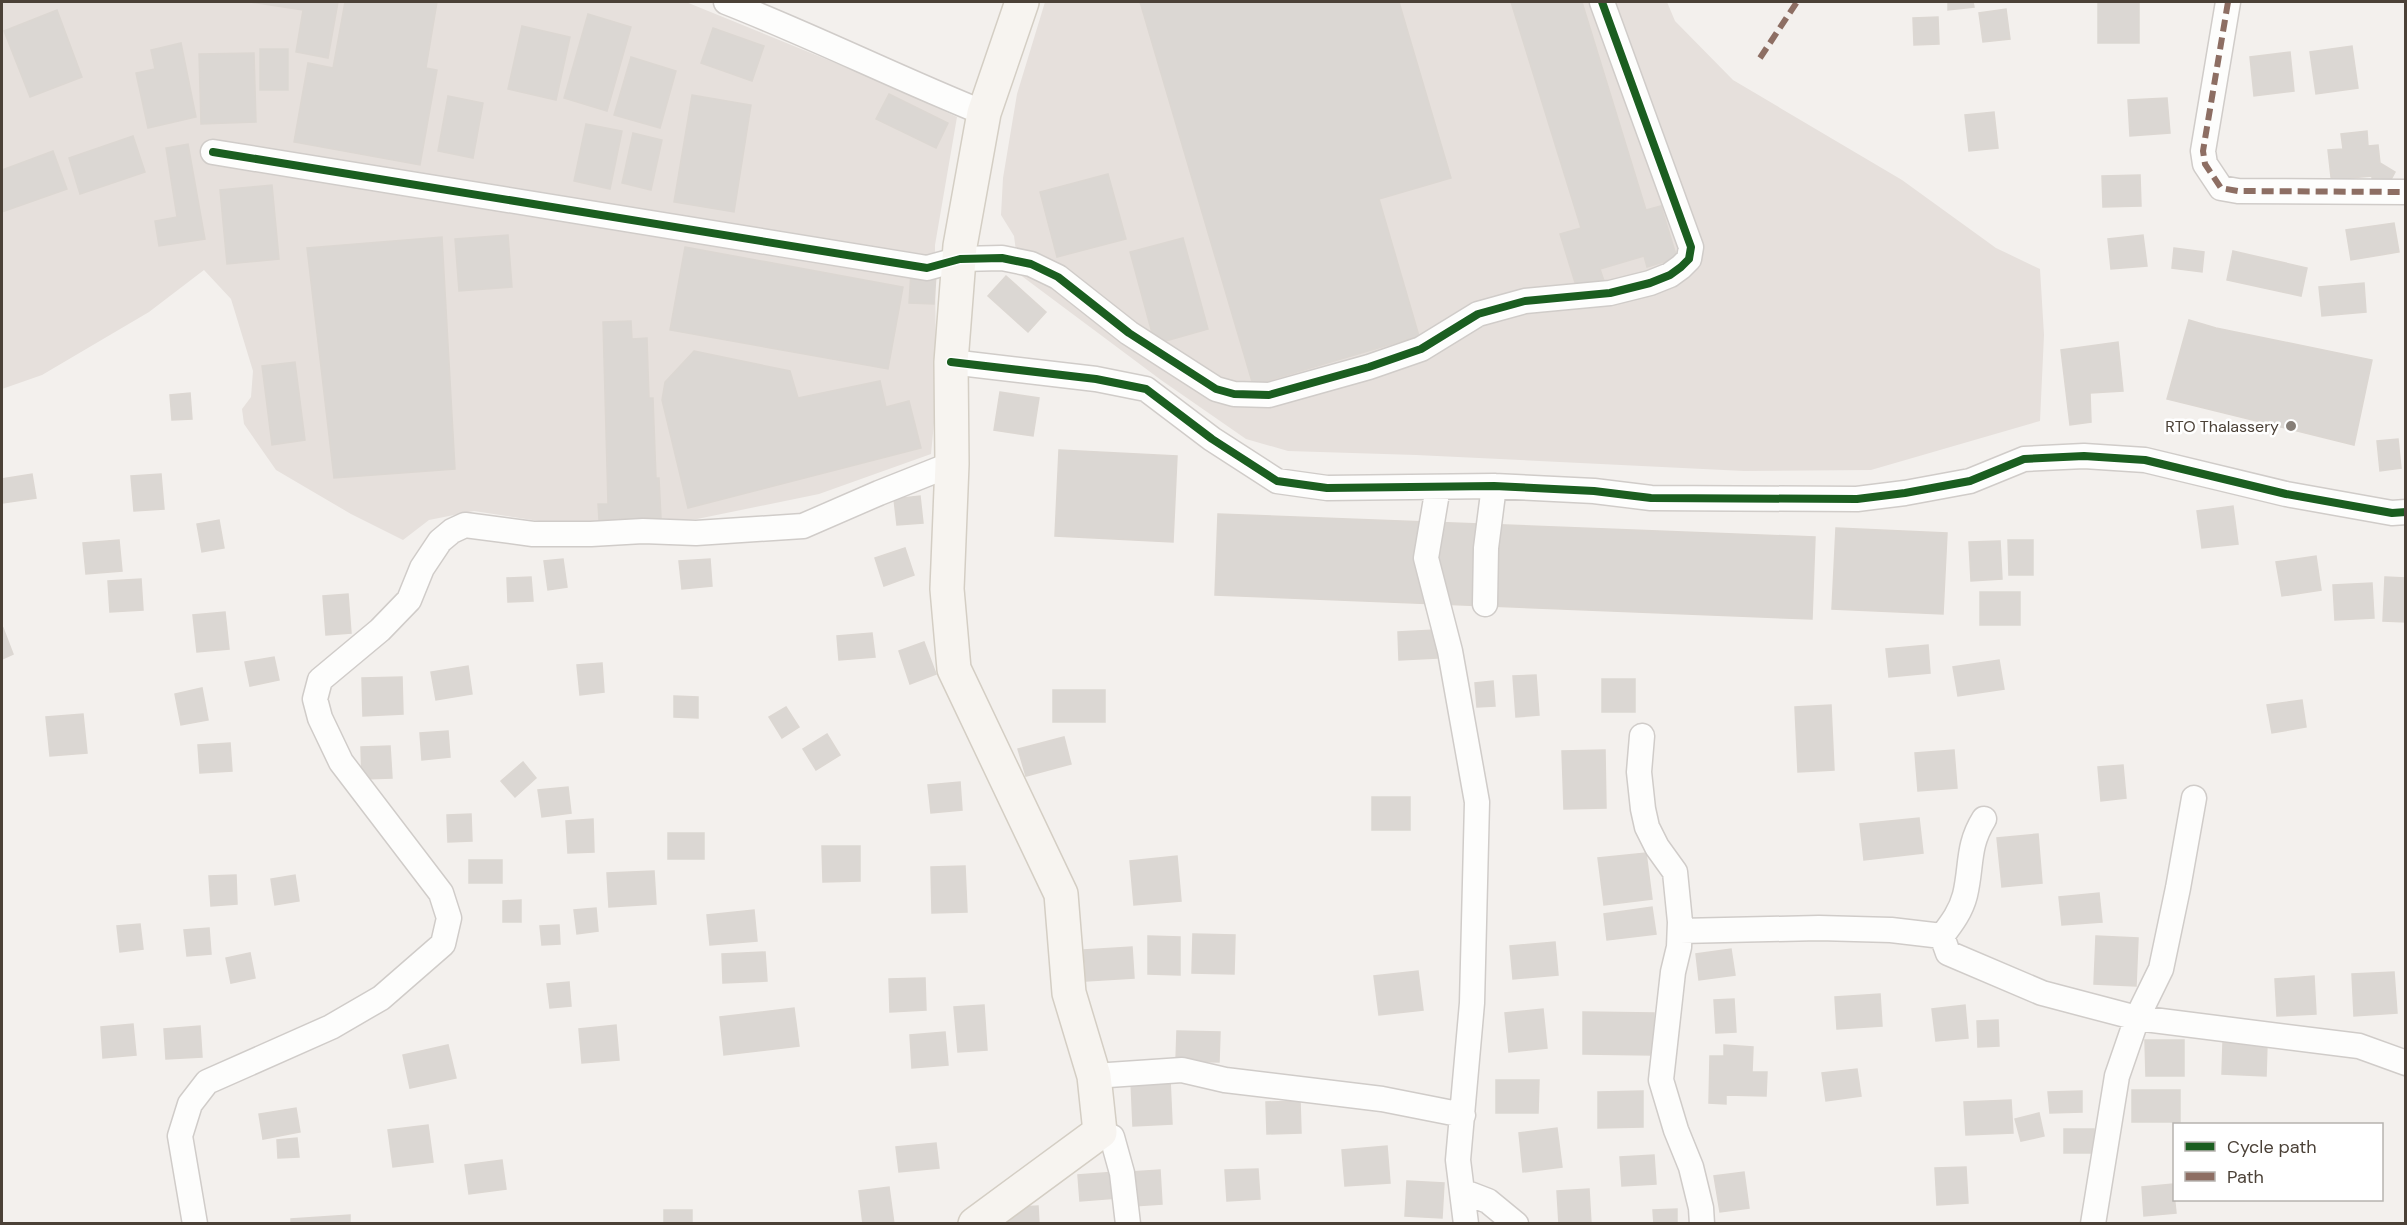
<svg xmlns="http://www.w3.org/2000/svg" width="2407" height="1225" font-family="'DM Sans',sans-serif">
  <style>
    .industrial { fill: #e6e0dc }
    .building { fill: #dbd7d3; stroke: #dcd7d2; stroke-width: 1.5 }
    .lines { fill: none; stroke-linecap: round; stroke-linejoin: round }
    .minor-casing { stroke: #d0ccc9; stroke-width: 27 }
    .secondary-casing { stroke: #d4cec4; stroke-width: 36 }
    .minor { stroke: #fdfdfc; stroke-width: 24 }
    .secondary { stroke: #f7f4f0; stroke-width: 33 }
    .quiet { stroke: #8d6e63; stroke-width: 6; stroke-dasharray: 12 6; stroke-linecap: butt }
    .cycleway-casing { stroke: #fff; stroke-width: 11 }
    .cycleway { stroke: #1b5e20; stroke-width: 8 }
    .poi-dot { fill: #867e77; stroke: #fff; stroke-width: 2 }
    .labels { text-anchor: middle; stroke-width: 5; stroke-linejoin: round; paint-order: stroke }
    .poi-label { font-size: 16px; fill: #4b4137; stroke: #fff; text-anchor: end }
  </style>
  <rect width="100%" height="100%" fill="#f3f0ed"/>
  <path class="industrial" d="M2 2H686L877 80 957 117 935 245 936 402 931 454 819 494 697 519 572 526 474 511 429 520 403 540 351 514 276 470 244 424 242 409 251 397 253 371 231 299 204 270 149 312 42 375 2 389Z
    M1045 2H1667L1675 21 1733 80 1902 180 1996 248 2040 269 2044 335 2040 421 1871 470 1744 471 1416 455 1288 451 1246 439 1161 380 1019 274 1014 236 1001 215 1003 178 1017 94Z"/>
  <path class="building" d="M250 2H338L328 58 296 52 303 10Z
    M345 2H437L426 68 437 70 420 165 294 142 308 63 333 68Z
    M1140 2H1399L1451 178 1379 199 1419 336 1253 385Z
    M1511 2H1582L1646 210 1661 206 1677 258 1647 267 1644 256 1600 269 1604 281 1577 289 1560 234 1581 228Z
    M1948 2H1973L1974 7 1948 10Z
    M2098 2H2139V43H2098Z
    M2006 9 2010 39 1983 42 1979 13Z
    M57 10 82 77 30 97 4 31Z
    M588 14 631 27 607 111 564 98Z
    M1938 17 1939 44 1914 45 1913 18Z
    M522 26 570 37 556 100 508 89Z
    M713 28 764 46 752 81 701 63Z
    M181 43 196 117 148 128 136 73 155 69 151 50Z
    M2352 46 2358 88 2316 94 2310 52Z
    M260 49H288V90H260Z
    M2290 52 2294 91 2254 96 2250 57Z
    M254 53 256 122 201 124 199 54Z
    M631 57 676 71 660 128 614 115Z
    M889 94 948 123 936 148 876 119Z
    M692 95 751 105 734 212 674 202Z
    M448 96 483 103 473 158 438 151Z
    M2167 98 2170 133 2130 136 2128 100Z
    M1994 112 1998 148 1969 151 1965 115Z
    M586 124 622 131 610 189 574 181Z
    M2367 131 2368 146 2378 145 2380 163 2395 172 2387 187 2372 180V176L2350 178 2351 184 2332 186 2328 150 2343 149 2341 134Z
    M633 133 662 140 651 190 622 183Z
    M133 136 145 172 80 194 69 158Z
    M188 144 205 239 159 246 155 221 177 217 166 148Z
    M53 151 67 189 2 212V170Z
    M1108 174 1126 239 1057 257 1040 192Z
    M2140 175 2141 206 2103 207 2102 176Z
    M272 185 279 259 227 264 220 190Z
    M2394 223 2399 252 2351 260 2346 230Z
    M508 235 512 287 459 291 455 239Z
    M2143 235 2147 266 2111 269 2108 239Z
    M442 237 455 469 334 478 307 248Z
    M1183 238 1208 329 1155 344 1130 252Z
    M685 247 903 287 888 369 670 330Z
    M2174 248 2204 252 2202 272 2172 268Z
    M2233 251 2307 268 2301 296 2227 280Z
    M911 272 936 274 934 304 909 303Z
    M1006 276 1046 312 1028 332 988 296Z
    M2364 283 2366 312 2322 316 2319 287Z
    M2189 320 2216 328 2372 360 2354 445 2167 399Z
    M631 321 632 339 647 338 649 398H653L656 478H659L661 518 599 520 598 504H608L603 322Z
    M2118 342 2123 391 2090 393 2091 422 2070 425 2061 350Z
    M694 351 790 371 798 398 880 381 886 407 909 401 921 448 688 508 662 400 665 382Z
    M295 362 305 440 272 445 262 366Z
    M1000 392 1039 398 1033 436 994 430Z
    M190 393 192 419 172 420 170 395Z
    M2398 439 2401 468 2380 471 2377 441Z
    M1059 450 1177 456 1173 542 1055 536Z
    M32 474 36 498 3 503 2 479Z
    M161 474 164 509 134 511 131 476Z
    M920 496 923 523 897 525 894 499Z
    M2233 506 2238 544 2202 548 2197 511Z
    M1218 514 1815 537 1812 619 1215 595Z
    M219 520 224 548 202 552 197 524Z
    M1836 528 1947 533 1943 614 1832 609Z
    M119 540 122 571 86 574 83 543Z
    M2008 540H2033V575H2009Z
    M2000 541 2002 579 1971 581 1969 542Z
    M905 548 914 575 884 586 875 558Z
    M2316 556 2321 590 2282 596 2276 562Z
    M563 559 567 587 548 590 544 561Z
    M710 559 712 586 682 589 679 561Z
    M531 577 533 601 508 602 507 578Z
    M2385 577 2406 578V622L2383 621Z
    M141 579 143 610 110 612 108 581Z
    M2372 583 2374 618 2335 620 2333 585Z
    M1980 592H2020V625H1980Z
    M348 594 351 633 326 635 323 596Z
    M225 612 229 649 197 652 193 615Z
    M3 628 13 654 2 659V629Z
    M1435 630 1437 658 1399 660 1398 632Z
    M872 633 875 657 839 660 837 636Z
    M924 642 936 674 910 684 899 651Z
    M1928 645 1930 673 1889 677 1886 649Z
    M274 657 279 680 250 686 245 662Z
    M1999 660 2004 689 1958 696 1953 667Z
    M602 663 604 692 580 695 577 665Z
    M468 666 472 694 436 700 431 672Z
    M1536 675 1539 715 1516 717 1513 676Z
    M402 677 403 714 363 716 362 678Z
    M1602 679H1635V712H1602Z
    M1493 681 1495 706 1477 707 1475 683Z
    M202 688 208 720 181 725 175 694Z
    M1053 690H1105V722H1053Z
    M674 696 698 697V718L674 717Z
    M2302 700 2306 727 2272 733 2267 705Z
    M1831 705 1834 770 1798 772 1795 707Z
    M786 707 799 727 782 738 769 717Z
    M83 714 87 753 50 756 46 717Z
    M448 731 450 757 422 760 420 733Z
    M827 734 840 755 816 770 803 749Z
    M1064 737 1071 764 1026 776 1018 749Z
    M230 743 232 771 200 773 198 745Z
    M390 746 392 778 362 779 361 747Z
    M1605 750 1606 808 1564 809 1562 751Z
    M1954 750 1957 788 1918 791 1915 753Z
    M523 762 536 778 515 797 501 781Z
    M2123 765 2126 798 2101 801 2098 767Z
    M960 782 962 810 931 813 928 785Z
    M568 787 571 813 542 817 538 790Z
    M1372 797H1410V830H1372Z
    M471 814 472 841 448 842 447 815Z
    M1919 818 1923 853 1864 860 1860 824Z
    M593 819 594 852 568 853 566 821Z
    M668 833H704V859H668Z
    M2038 834 2042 883 2002 887 1997 838Z
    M822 846H860V881L823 882Z
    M1646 853 1652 899 1604 905 1598 858Z
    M1177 856 1181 901 1134 905 1130 861Z
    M469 860H502V883H469Z
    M965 866 967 912 932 913 931 867Z
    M654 871 656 904 609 907 607 873Z
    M236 875 237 904 211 906 209 876Z
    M295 875 299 901 275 905 271 879Z
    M2099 893 2102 922 2062 925 2059 897Z
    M521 900V922H503V901Z
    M1652 907 1656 934 1607 940 1604 914Z
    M596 908 598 931 577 934 574 910Z
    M754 910 757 941 710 945 707 915Z
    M140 924 143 949 120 952 117 926Z
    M559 925 560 944 542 945 540 926Z
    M209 928 211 954 187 956 184 930Z
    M1193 934 1235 935 1234 974 1192 973Z
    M1148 936 1180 937V975L1148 974Z
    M2096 936 2138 938 2136 986 2094 984Z
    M1555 942 1558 975 1513 979 1510 946Z
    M1132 947 1134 978 1086 981 1084 950Z
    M1731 949 1735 975 1699 980 1696 954Z
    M765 952 767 981 723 983 722 954Z
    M250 953 255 978 231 983 226 958Z
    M1418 971 1423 1010 1379 1015 1374 976Z
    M2394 972 2397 1013 2354 1016 2352 974Z
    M2314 976 2316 1014 2277 1016 2275 979Z
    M925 978 926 1010 890 1012 889 979Z
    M569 982 571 1006 550 1008 547 984Z
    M1880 994 1882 1026 1837 1029 1835 997Z
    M1734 999 1736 1032 1716 1033 1714 1000Z
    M984 1005 987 1050 958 1052 954 1007Z
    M1965 1005 1968 1038 1936 1041 1932 1009Z
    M794 1008 799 1046 724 1055 720 1017Z
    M1543 1009 1547 1048 1509 1052 1505 1013Z
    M1583 1012 1654 1013V1055L1583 1054Z
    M1998 1020 1999 1046 1978 1047 1977 1021Z
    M133 1024 136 1055 103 1058 101 1027Z
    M616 1025 619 1060 582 1063 579 1029Z
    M200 1026 202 1057 166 1059 164 1029Z
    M1177 1031 1220 1032 1219 1062 1176 1061Z
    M945 1032 948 1065 912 1068 910 1035Z
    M2145 1040H2184V1076H2146Z
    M2223 1043 2267 1044 2266 1076 2222 1074Z
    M448 1045 456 1078 410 1088 403 1055Z
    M1724 1045 1753 1047 1752 1072H1767L1766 1096 1726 1095V1104L1709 1103 1710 1056H1724Z
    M1857 1069 1861 1096 1826 1101 1822 1073Z
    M1170 1079 1172 1124 1133 1126 1131 1081Z
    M1496 1080H1539L1538 1113H1496Z
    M2132 1090H2180V1122H2132Z
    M1643 1091V1127L1598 1128V1092Z
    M2082 1091V1112L2050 1113 2048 1092Z
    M2011 1100 2013 1133 1966 1135 1964 1102Z
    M1300 1101 1301 1133 1267 1134 1266 1102Z
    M296 1108 300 1132 263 1139 259 1114Z
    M2039 1113 2044 1136 2021 1141 2015 1119Z
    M428 1125 433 1162 393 1167 388 1130Z
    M1557 1128 1562 1167 1523 1172 1519 1133Z
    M2064 1129H2094V1153H2064Z
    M297 1138 299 1157 278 1158 277 1140Z
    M936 1143 939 1168 899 1172 896 1147Z
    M1387 1146 1390 1183 1345 1186 1342 1150Z
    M1654 1155 1656 1184 1622 1186 1620 1157Z
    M502 1160 506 1189 469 1194 465 1165Z
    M1966 1167 1968 1203 1937 1205 1935 1168Z
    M1258 1169 1260 1199 1227 1201 1225 1170Z
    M1160 1170 1162 1204 1133 1206 1131 1172Z
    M1116 1172 1117 1198 1080 1201 1078 1175Z
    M1744 1172 1749 1208 1720 1212 1714 1176Z
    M1407 1181 1444 1183 1442 1218 1405 1216Z
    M2173 1184 2176 1213 2144 1216 2142 1187Z
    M889 1187 894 1224H863L859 1191Z
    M1589 1189 1591 1224H1559L1557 1191Z
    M1038 1206 1039 1224H1007L1006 1208Z
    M1677 1209V1224H1654L1653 1210Z
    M664 1210H692V1224H664Z
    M350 1215V1224H291V1219Z"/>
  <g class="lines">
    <defs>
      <path id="minor" d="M726 2C813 36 897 78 984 113
        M2228 2 2203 151 2205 164 2221 188 2238 191 2406 192
        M213 152 927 268 960 259 1002 258 1031 264 1058 277 1129 333 1216 389 1234 394 1269 395 1369 367 1421 349 1478 314 1525 301 1610 293 1650 283 1670 275 1681 267 1689 259 1691 247 1602 2
        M951 362 1096 379 1146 389 1212 439 1277 481 1327 488 1494 486 1594 491 1651 498 1857 499 1905 493 1970 481 2024 459 2084 456 2145 460 2286 494 2392 513 2406 512
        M1438 487 1426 558 1450 651 1477 802 1472 1003 1458 1160 1466 1224
        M1485 604 1486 548 1494 486
        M1642 736 1639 772 1643 809 1647 827 1657 847 1675 872 1680 922 1679 947 1673 972 1661 1080 1676 1130 1691 1167 1701 1208 1702 1224
        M1680 931 1819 928 1891 930 1942 936C1952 923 1961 911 1965 895 1972 866 1967 846 1984 819
        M1942 936 1948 953 2042 993 2137 1018 2359 1046 2406 1063
        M1094 1076 1182 1070 1225 1080 1382 1099 1463 1115
        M1100 1132 1112 1137 1122 1173 1128 1224
        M1462 1191 1488 1201 1516 1224
        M195 1224 180 1136 190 1104 207 1082 331 1027 381 998 443 944 449 918 441 893 341 762 320 718 315 699 320 680 380 630 409 600 422 568 440 541 452 531 465 525 533 534H591L643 531 696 533 803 526 879 493 952 464
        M2093 1224 2117 1076 2137 1018 2161 969 2178 888 2194 798"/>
      <path id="secondary" d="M975 1224 1100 1132 1094 1076 1069 993 1061 894 954 669 947 589 952 464 951 362 960 246 984 113 1022 2"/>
    </defs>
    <use href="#minor" class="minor-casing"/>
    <use href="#secondary" class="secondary-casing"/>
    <use href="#minor" class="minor"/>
    <use href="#secondary" class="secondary"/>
    <path class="quiet" d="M2228 2 2203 151 2205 164 2221 188 2238 191 2406 192
      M1760 58 1797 2"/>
    <defs>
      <path id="cycleway" d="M213 152 927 268 960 259 1002 258 1031 264 1058 277 1129 333 1216 389 1234 394 1269 395 1369 367 1421 349 1478 314 1525 301 1610 293 1650 283 1670 275 1681 267 1689 259 1691 247 1602 2
        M951 362 1096 379 1146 389 1212 439 1277 481 1327 488 1494 486 1594 491 1651 498 1857 499 1905 493 1970 481 2024 459 2084 456 2145 460 2286 494 2392 513 2406 512"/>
    </defs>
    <use href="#cycleway" class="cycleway-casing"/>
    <use href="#cycleway" class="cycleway"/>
  </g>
  <circle class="poi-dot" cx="2291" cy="426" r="6"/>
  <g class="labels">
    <g class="poi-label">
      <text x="2279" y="432">RTO Thalassery</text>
    </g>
  </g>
  <rect width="2407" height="1225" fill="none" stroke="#4b4137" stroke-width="6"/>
  <rect x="2173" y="1123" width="210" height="78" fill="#ffffff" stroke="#b7b3af" stroke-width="1.5"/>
  <rect x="2185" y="1142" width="30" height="9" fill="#1b5e20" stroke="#b7b3af" stroke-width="1.5"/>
  <text x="2227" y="1153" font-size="18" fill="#4b4137">Cycle path</text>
  <rect x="2185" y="1172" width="30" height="9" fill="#8d6e63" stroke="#b7b3af" stroke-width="1.5"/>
  <text x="2227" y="1183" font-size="18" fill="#4b4137">Path</text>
</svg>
